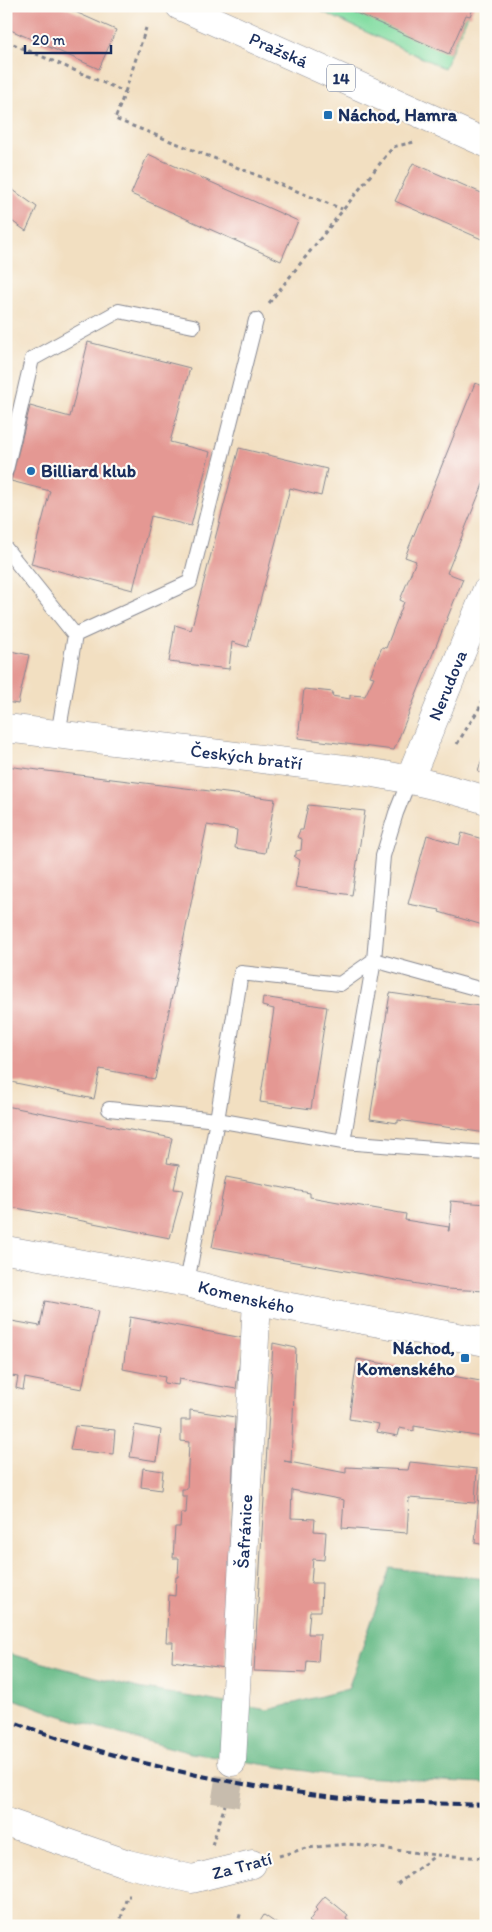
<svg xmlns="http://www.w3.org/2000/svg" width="492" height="1932" font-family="Itim,sans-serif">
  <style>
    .green { fill: #84dda3; stroke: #508680 }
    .forest { fill: #6bbc89; stroke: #437674 }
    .building { fill: #e49893 }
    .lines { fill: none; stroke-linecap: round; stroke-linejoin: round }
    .minor-tunnel { stroke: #c7bcad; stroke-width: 28; stroke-dasharray: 28 14; stroke-linecap: butt }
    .service-casing { stroke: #868790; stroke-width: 16 }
    .minor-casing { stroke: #868790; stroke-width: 29 }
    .primary-casing { stroke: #868790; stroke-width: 29 }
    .path { stroke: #868790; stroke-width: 3; stroke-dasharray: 4 4; stroke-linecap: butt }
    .service { stroke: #fff; stroke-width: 14 }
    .minor { stroke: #fff; stroke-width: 28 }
    .primary { stroke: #fff; stroke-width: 28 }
    .rail { stroke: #1b2f5e; stroke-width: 4; stroke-dasharray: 8 4; stroke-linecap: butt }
    .poi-dot { fill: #1f6fb2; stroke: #fdfcf7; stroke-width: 2 }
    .labels { text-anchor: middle; stroke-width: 4.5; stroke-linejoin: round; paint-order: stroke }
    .shield { fill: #fdfcf7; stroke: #5f6c8c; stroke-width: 1 }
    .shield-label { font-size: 16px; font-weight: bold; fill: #1b2f5e }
    .street-label { font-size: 18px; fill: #1b2f5e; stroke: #fdfcf7 }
    .poi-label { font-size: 18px; font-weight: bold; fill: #1b2f5e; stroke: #fdfcf7; text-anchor: start }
  </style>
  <rect width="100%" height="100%" fill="#fdfcf7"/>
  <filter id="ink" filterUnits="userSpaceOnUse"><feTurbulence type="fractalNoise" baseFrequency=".02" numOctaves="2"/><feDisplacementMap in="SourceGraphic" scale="10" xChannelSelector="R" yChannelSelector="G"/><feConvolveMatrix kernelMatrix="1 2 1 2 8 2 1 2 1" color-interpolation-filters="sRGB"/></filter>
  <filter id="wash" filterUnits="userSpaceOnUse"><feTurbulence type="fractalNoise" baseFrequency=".0096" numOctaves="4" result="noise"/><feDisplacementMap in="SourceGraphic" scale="20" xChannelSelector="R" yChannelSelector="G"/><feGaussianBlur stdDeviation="1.12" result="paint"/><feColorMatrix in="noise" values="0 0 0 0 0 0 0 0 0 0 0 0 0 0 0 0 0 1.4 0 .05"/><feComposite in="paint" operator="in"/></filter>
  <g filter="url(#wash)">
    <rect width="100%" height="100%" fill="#f2dfc1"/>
    <path class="green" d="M310 6H472L444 68Z"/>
    <path class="forest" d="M390 1568 486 1579V1783L337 1776 191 1753 120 1734 55 1714 6 1696V1653L138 1688 268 1710 348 1689Z"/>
    <g id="blocks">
      <path class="building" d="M6 6H62L116 30 99 69 6 28Z
        M340 6H474L470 16 466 15 449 54Z
        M148 154 298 221 281 261 131 194Z
        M413 163 486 195V241L395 201Z
        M6 185 37 207 26 231 6 217Z
        M88 342 190 368 170 442 210 452 191 526 151 516 133 590 31 564 50 491 11 481 30 406 70 417Z
        M475 383 486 387V477L447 573 463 579 394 750 298 738 304 689 333 692 332 696 350 699V695L365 696 374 677 370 676 382 647 386 648 404 602 400 600 416 561 405 557Z
        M239 448 327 469 321 496 290 488 248 647 232 642 229 669 169 662 175 625 191 630Z
        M6 650 29 655 18 704 6 702Z
        M485 749H486V774L478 772Z
        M6 766 275 799 265 853 235 848 237 830 207 825 155 1079 100 1069 94 1099 6 1081Z
        M308 805 365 811 352 895 295 887 300 860 294 856 296 855V851L301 850 302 839 297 837 300 830H303Z
        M462 833 486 840V926L439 912 440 910 408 904 427 835 459 845Z
        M390 993 486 1007V1133L398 1120V1123L370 1119Z
        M263 997 327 1007 311 1109 260 1102 274 1009 262 1006Z
        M6 1106 172 1138 167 1163 179 1165 174 1189 183 1190 170 1238 6 1206Z
        M226 1177 310 1193V1197L406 1214 405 1220 449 1227 448 1231H449L451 1204 450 1201 486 1204V1291L446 1289 212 1247Z
        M45 1301 98 1311 82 1389 25 1378 23 1390 16 1388 18 1377 6 1375V1320L40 1326Z
        M130 1317 243 1338 236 1389 179 1379 178 1385 164 1383 165 1377 123 1369Z
        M273 1343 296 1348 291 1462 284 1461 346 1473V1467L408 1470 410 1462 477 1469 475 1503 409 1498 407 1533 342 1528 344 1500 292 1490 291 1518 315 1519 314 1531 326 1532 324 1560 313 1559 312 1570 311 1583H322L321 1611H310L308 1634H320L318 1662 307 1661 306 1673 254 1671Z
        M357 1359 486 1382V1408L482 1437 414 1426V1431L400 1428 398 1436 377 1432 379 1424 349 1419Z
        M190 1410 235 1417 225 1668 172 1661 173 1642H166L169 1595 175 1596 176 1577H178L179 1558H173L175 1527H180L181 1513H186L187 1496H182V1489H187L189 1442 181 1441V1420H190Z
        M135 1425 161 1430 157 1461 130 1457Z
        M75 1426 115 1430 113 1454 70 1450Z
        M484 1430H486V1545L475 1543Z
        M143 1468 163 1471 161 1490 141 1487Z
        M325 1896 348 1915 346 1919 351 1923 349 1926H344L341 1923 339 1926H315L309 1921 317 1910 315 1908Z
        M264 1915 280 1926H257Z"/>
    </g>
  </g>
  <g filter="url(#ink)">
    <use href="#blocks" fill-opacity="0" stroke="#868790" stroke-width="1"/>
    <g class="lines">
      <path class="minor-tunnel" d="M225 1805 232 1762"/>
      <defs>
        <path id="service" d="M6 470 32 359 119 311 193 326
          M6 549 75 635
          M58 735 75 635 190 582 256 320
          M410 778 396 813 383 856 374 960 343 1142 486 1153
          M109 1109 217 1120 187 1283
          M343 1142 217 1120 241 973 340 984 374 960 486 991"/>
        <g id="minor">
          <path id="s1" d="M6 728 361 771C405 778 443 786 486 800"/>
          <path id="s2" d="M410 778 486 592"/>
          <path id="s3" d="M6 1250 187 1283 257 1301 486 1342"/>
          <path id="s4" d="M232 1762 257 1301"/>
          <path d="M6 1822 128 1864 192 1879 252 1864"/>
        </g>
        <g id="primary">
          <path id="s5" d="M180 6 486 143"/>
        </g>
      </defs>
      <use href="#service" class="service-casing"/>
      <use href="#minor" class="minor-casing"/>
      <use href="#primary" class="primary-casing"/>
      <path class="path" d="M6 41 125 92 115 119 342 209
        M125 92 146 28
        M269 303 393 147 414 142
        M457 744 480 707 486 692
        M212 1845 225 1805
        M279 1856 306 1848 348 1844 436 1855 486 1858
        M397 1884 435 1856
        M119 1926 127 1896H130
        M237 1926 241 1911"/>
      <use href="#service" class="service"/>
      <use href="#minor" class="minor"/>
      <use href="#primary" class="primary"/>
      <path class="rail" d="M6 1719C111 1760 222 1784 334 1797 384 1803 435 1803 486 1805"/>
    </g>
  </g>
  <g class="poi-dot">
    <rect x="323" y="110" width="10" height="10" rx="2.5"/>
    <circle cx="31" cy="471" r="5"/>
    <rect x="460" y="1353" width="10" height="10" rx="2.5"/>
  </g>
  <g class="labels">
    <rect class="shield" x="327" y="64.5" width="28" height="27" rx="4"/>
    <g class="shield-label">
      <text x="341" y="84">14</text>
    </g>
    <g class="street-label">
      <text dy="6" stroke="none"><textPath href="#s5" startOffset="108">Pražská</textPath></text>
      <text dy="6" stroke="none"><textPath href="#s2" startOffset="100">Nerudova</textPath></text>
      <text dy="6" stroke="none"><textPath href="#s1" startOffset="242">Českých bratří</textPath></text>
      <text dy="6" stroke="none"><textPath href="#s3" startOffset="245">Komenského</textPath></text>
      <text dy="6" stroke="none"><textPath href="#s4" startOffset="231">Šafránice</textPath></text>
      <text transform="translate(242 1866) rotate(-15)" y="6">Za Tratí</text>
    </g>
    <g class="poi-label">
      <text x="338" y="121">Náchod, Hamra</text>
      <text x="41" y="477">Billiard klub</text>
      <text x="455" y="1354" text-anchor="end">Náchod,<tspan x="455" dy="21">Komenského</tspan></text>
    </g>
  </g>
  <rect width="492" height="1932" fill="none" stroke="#fdfcf7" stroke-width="25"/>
  <path d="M25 45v8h86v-8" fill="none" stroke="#1b2f5e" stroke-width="2.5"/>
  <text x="32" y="45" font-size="15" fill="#1b2f5e" stroke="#fdfcf7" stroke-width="4" paint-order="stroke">20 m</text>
</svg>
